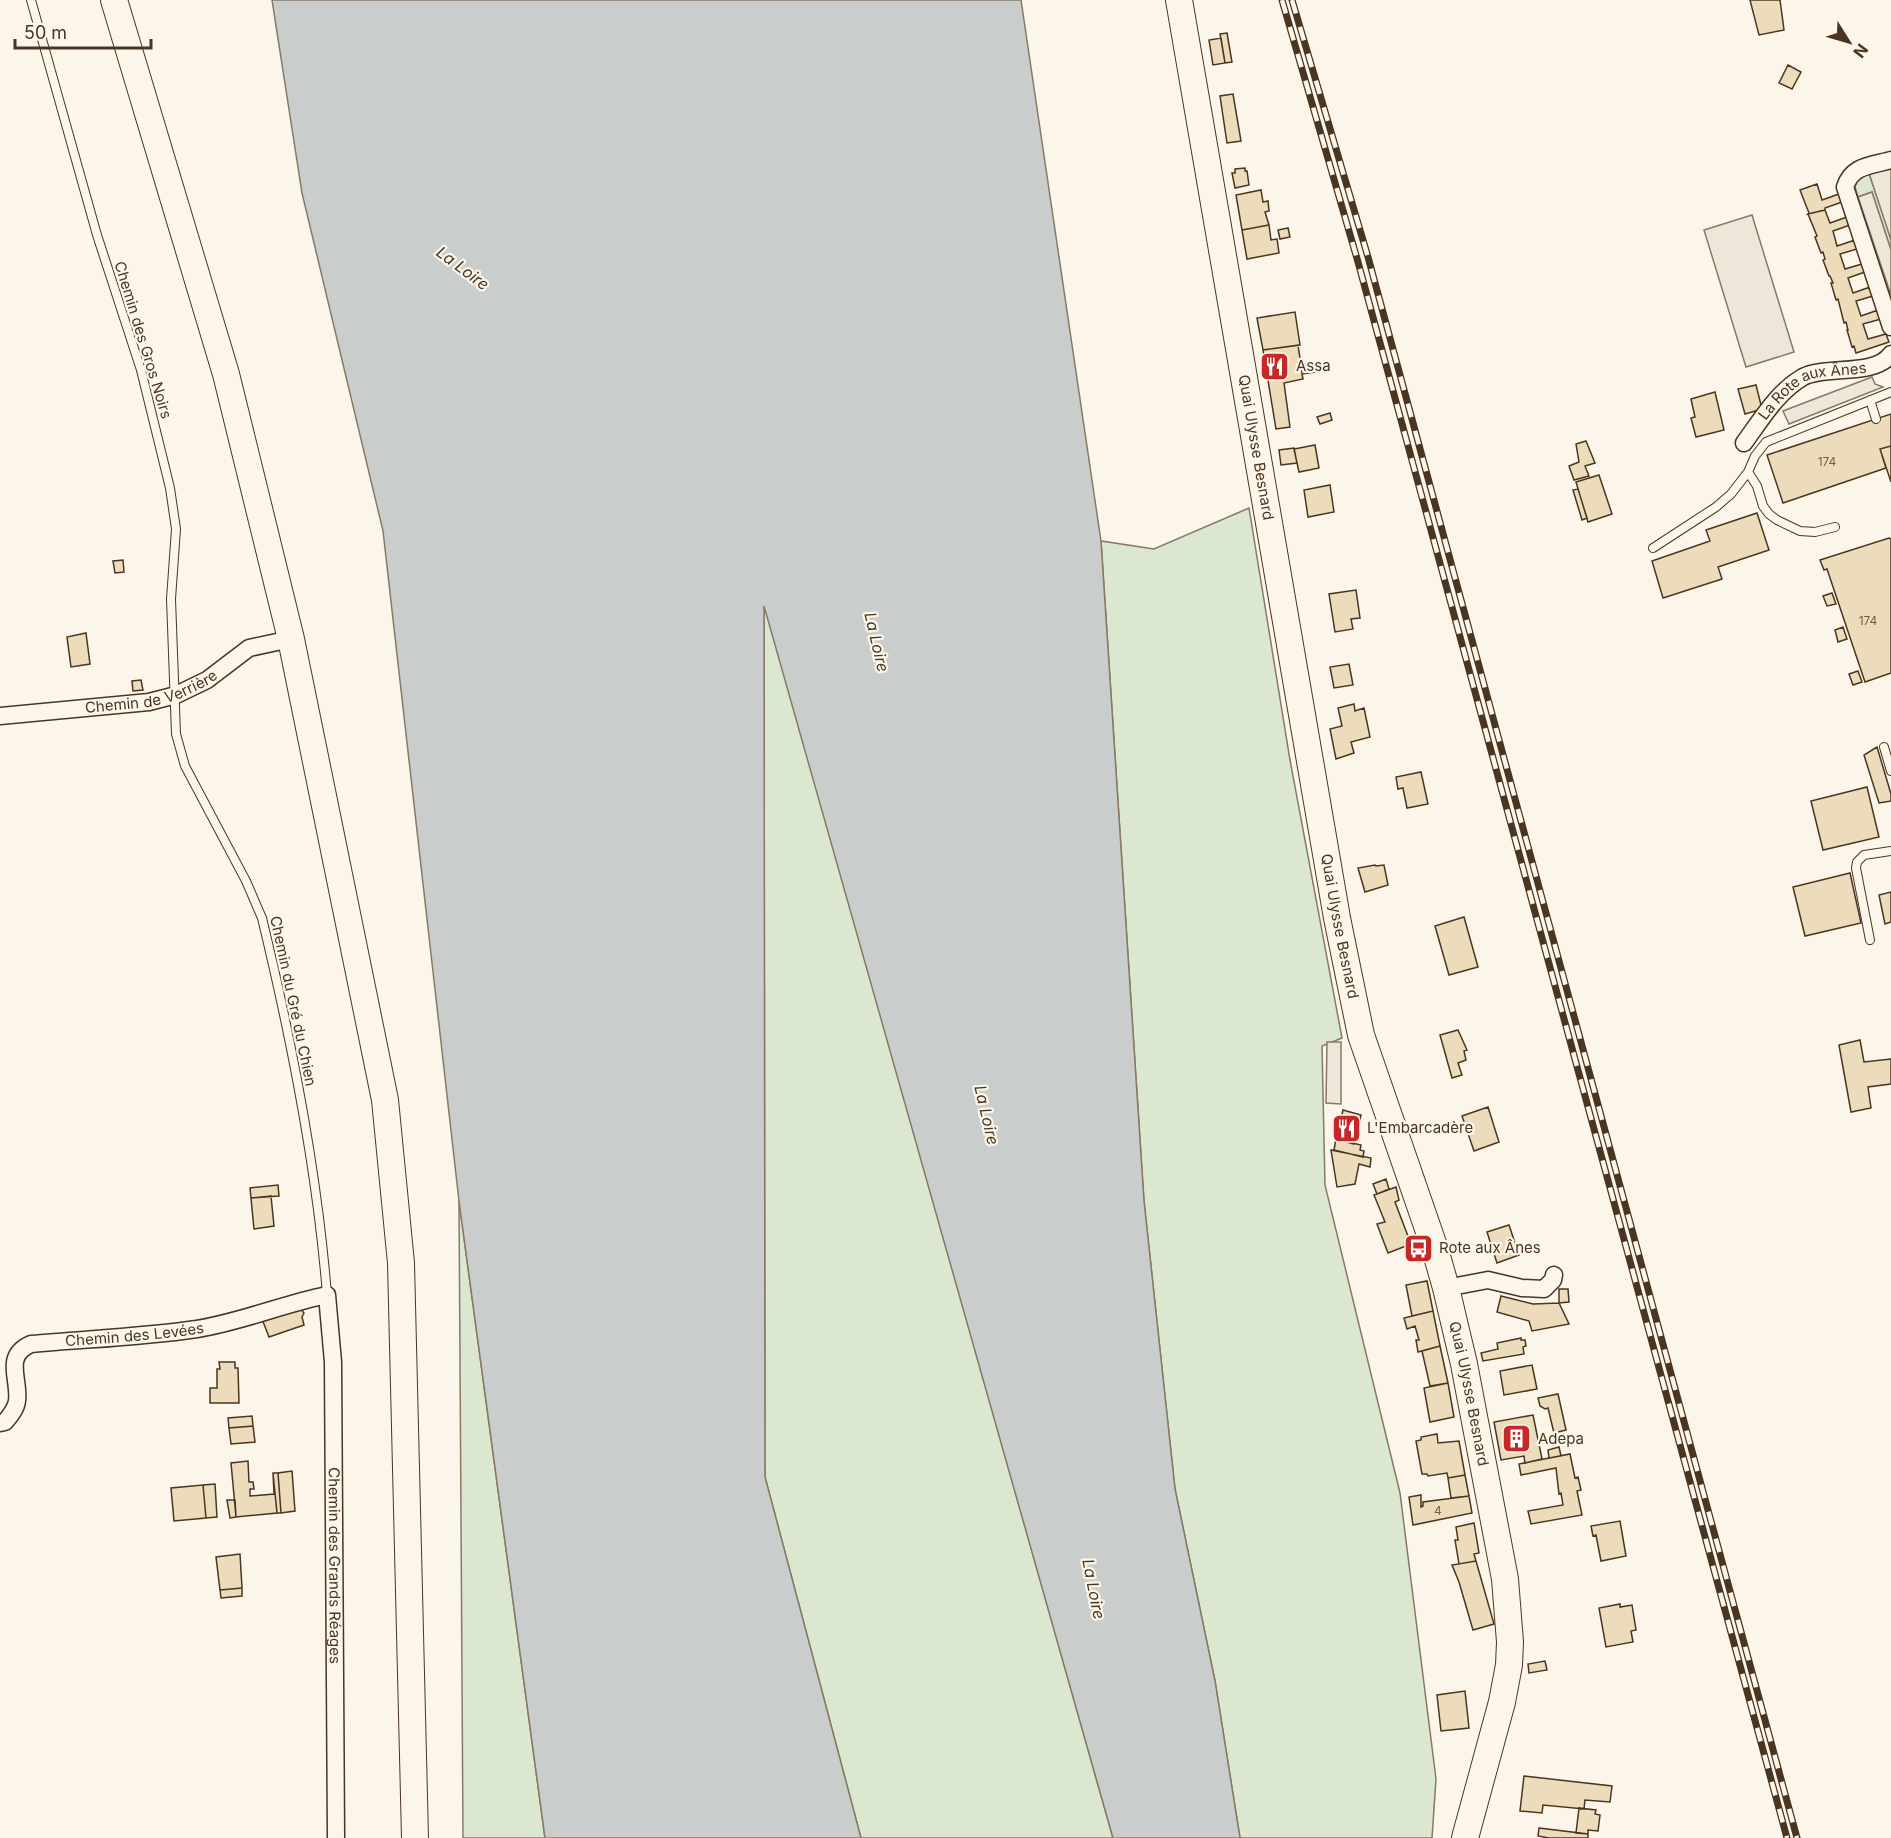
<svg xmlns="http://www.w3.org/2000/svg" width="1891" height="1838" font-family="Inter,sans-serif">
  <style>
    .green { fill: #dce7d0; stroke: #887966; stroke-width: 1.5 }
    .parking { fill: #ede7d9; stroke: #887966; stroke-width: 1.5 }
    .water { fill: #c9cecd; stroke: #887966; stroke-width: 1.5 }
    .building { fill: #ecdcbc; stroke: #4a3520; stroke-width: 1.5 }
    .lines { fill: none; stroke-linecap: round; stroke-linejoin: round }
    .service-casing { stroke: #4a3520; stroke-width: 10 }
    .minor-casing { stroke: #4a3520; stroke-width: 19 }
    .primary-casing { stroke: #4a3520; stroke-width: 28 }
    .service { stroke: #fbf6e9; stroke-width: 8 }
    .minor { stroke: #fbf6e9; stroke-width: 16 }
    .primary { stroke: #fbf6e9; stroke-width: 26 }
    .rail-casing { stroke: #4a3520; stroke-width: 7 }
    .rail { stroke: #fbf6e9; stroke-width: 4.5; stroke-dasharray: 14; stroke-linecap: butt }
    .labels { text-anchor: middle; stroke-width: 4.5; stroke-linejoin: round; paint-order: stroke }
    .number-label { font-size: 12px; fill: #725f47 }
    .street-label { font-size: 15px; fill: #4a3520; stroke: #fbf6e9 }
    .poi-label { font-size: 15px; fill: #4a3520; stroke: #fbf6e9; text-anchor: start }
    .water-label { font-size: 16px; font-style: italic; fill: #4a3520; stroke: #fbf6e9 }
  </style>
  <rect width="100%" height="100%" fill="#fbf6e9"/>
  <path class="green" d="M1869 173 1891 239V250L1872 192 1858 197 1855 187 1859 176Z
    M1249 508 1290 760 1342 1038 1322 1046 1325 1185 1400 1493 1436 1779 1432 1838H1240L1215 1681 1175 1489 1144 1201 1101 541 1154 549Z
    M764 603 1113 1838H861L765 1477Z
    M459 1201 545 1838H463Z"/>
  <path class="parking" d="M1891 168V240L1869 173Z
    M1872 192 1891 250V295L1858 197Z
    M1752 215 1794 352 1746 367 1704 230Z
    M1872 377 1875 384 1883 387 1789 424 1783 411Z
    M1327 1042H1341V1104L1326 1103Z"/>
  <path class="water" d="M272 0H1021L1101 541 1144 1201 1175 1489 1215 1681 1240 1838H1113L764 606 765 1477 861 1838H545L459 1201 383 531 302 193Z"/>
  <path class="building" d="M1750 0H1780L1784 30 1759 35Z
    M1227 33 1232 62 1225 63 1220 34Z
    M1221 38 1225 63 1213 65 1209 40Z
    M1788 65 1801 72 1792 89 1779 83Z
    M1233 94 1241 141 1227 143 1220 96Z
    M1245 168V171H1247L1249 185 1235 188 1232 173H1235V169Z
    M1817 184 1822 200 1839 194 1842 202 1825 208V210L1808 214 1809 213 1800 190Z
    M1261 190 1263 202 1268 201 1269 211 1265 212 1269 225 1242 230 1236 195Z
    M1825 210 1830 223 1847 217 1850 225 1833 231 1837 246 1855 240 1857 249 1840 254 1845 269 1862 264 1865 272 1848 278 1853 293 1870 287 1873 296 1856 301 1861 316 1878 310 1881 319 1863 324 1868 339 1886 334 1889 342 1856 353 1854 346 1852 347 1847 330H1848L1846 322 1844 323 1838 299 1836 300 1831 283H1833L1830 276H1829L1823 260 1825 259 1823 252 1821 253 1815 237 1817 236 1808 214Z
    M1269 225 1271 240 1277 239 1279 253 1247 259 1242 230Z
    M1288 228 1290 237 1280 239 1278 230Z
    M1295 312 1300 345 1263 350 1257 318Z
    M1298 345 1302 372 1304 371 1303 364 1314 362 1315 372 1302 374 1303 379 1284 383 1290 427 1276 429 1263 350Z
    M1756 385 1762 409 1745 414 1738 389Z
    M1715 392 1724 430 1696 437 1691 418 1695 417 1691 399Z
    M1330 413 1332 420 1320 424 1317 417Z
    M1891 414V446L1880 449 1886 468 1783 503 1767 455Z
    M1586 441 1595 463 1585 466 1589 476 1574 480 1569 466 1579 462 1576 444Z
    M1315 445 1319 468 1299 472 1294 449Z
    M1891 446V482L1880 449Z
    M1294 448 1297 463 1281 465 1279 450Z
    M1599 475 1612 514 1588 522 1576 482Z
    M1330 485 1334 512 1308 517 1304 490Z
    M1578 489 1587 518 1582 520 1573 490Z
    M1757 513 1769 550 1718 567 1722 579 1663 598 1652 561 1710 541 1706 530Z
    M1889 538 1891 539V673L1865 682 1827 569 1824 570 1820 560Z
    M123 560 124 572 115 573 113 561Z
    M1356 590 1360 618 1351 619 1353 629 1335 632 1329 594Z
    M1832 593 1836 604 1827 606 1823 596Z
    M1843 627 1847 639 1838 642 1835 630Z
    M86 633 90 664 71 667 67 637Z
    M1349 664 1353 685 1334 688 1330 667Z
    M1858 671 1862 682 1853 685 1849 674Z
    M141 680 143 690 133 691 132 681Z
    M1354 704 1355 711 1364 708 1370 737 1351 742 1354 753 1336 759 1330 729 1342 726 1338 708Z
    M1877 747 1891 794V801L1879 803 1864 755Z
    M1421 772 1428 804 1407 808 1403 788 1398 789 1396 777Z
    M1867 787 1879 837 1823 850 1811 801Z
    M1375 865 1376 866 1384 865 1388 885 1365 892 1358 868Z
    M1850 873 1861 923 1805 936 1793 887Z
    M1891 892V922L1885 924 1879 895Z
    M1464 917 1478 967 1449 975 1435 926Z
    M1458 1030 1467 1050 1464 1051 1466 1060 1458 1063 1462 1075 1452 1078 1440 1035Z
    M1860 1040 1864 1062 1891 1059V1084L1868 1087 1871 1108 1851 1112 1839 1045Z
    M1488 1107 1499 1142 1474 1151 1462 1116Z
    M1343 1110 1361 1115 1354 1144 1336 1139Z
    M1336 1139 1361 1145 1360 1150 1364 1151 1363 1157 1334 1150Z
    M1331 1150 1371 1158 1370 1167 1359 1164 1355 1184 1337 1187Z
    M1386 1179 1389 1189 1377 1194 1373 1184Z
    M278 1185 279 1196 251 1198 250 1188Z
    M1396 1187 1399 1200 1395 1202 1411 1244 1388 1253 1377 1224 1385 1222 1374 1195Z
    M271 1196 274 1226 254 1229 251 1198Z
    M1509 1225 1519 1255 1497 1263 1487 1232Z
    M1427 1281 1433 1311 1412 1316 1406 1285Z
    M1559 1289H1568L1569 1302 1559 1303Z
    M1501 1296 1533 1304 1559 1303 1569 1324 1532 1331 1529 1321 1497 1312Z
    M299 1307 304 1313 302 1317 304 1325 269 1337 262 1319Z
    M1433 1311 1440 1346 1418 1352 1416 1340H1419L1415 1326 1407 1329 1404 1318Z
    M1521 1338V1340H1525L1526 1346 1523 1347 1524 1354 1483 1361 1481 1353 1498 1349 1497 1343Z
    M1440 1346 1448 1383 1430 1386 1422 1351Z
    M219 1362H235V1368H238L239 1403H210V1388H217V1369H220Z
    M1532 1365 1537 1389 1504 1395 1500 1371Z
    M1448 1383 1454 1417 1430 1422 1424 1388Z
    M1558 1394 1566 1430 1554 1433 1548 1408 1545 1409 1540 1406 1538 1398Z
    M1533 1415 1542 1459 1525 1463 1524 1456 1501 1460 1494 1422Z
    M252 1416 253 1426 229 1428 228 1418Z
    M253 1426 255 1442 231 1444 229 1428Z
    M1437 1434 1438 1443 1459 1441 1465 1475 1448 1478 1447 1473 1428 1476 1427 1474H1422L1416 1441 1421 1440V1437Z
    M1559 1447 1561 1456 1549 1458 1548 1450Z
    M1570 1454 1575 1478 1578 1477 1581 1490 1577 1491 1582 1515 1531 1524 1528 1511 1563 1505 1561 1493 1559 1494 1556 1468 1521 1475 1519 1464Z
    M248 1461 249 1482H253L254 1489H250V1496L274 1494 273 1473 277 1513 236 1517 231 1463Z
    M292 1471 295 1511 281 1513 278 1473Z
    M273 1473H278L281 1513H277Z
    M1465 1475 1469 1496 1451 1498 1448 1478Z
    M215 1484 217 1517 206 1518 203 1485Z
    M203 1485 206 1518 174 1521 171 1488Z
    M1421 1495V1507L1423 1506V1502L1469 1496 1472 1513 1413 1525 1409 1497Z
    M227 1500H235L236 1517 230 1518Z
    M1620 1521 1626 1556 1601 1561 1596 1535 1593 1536 1591 1526Z
    M1474 1523 1479 1553 1474 1554 1476 1561 1459 1564 1455 1540H1458L1456 1527Z
    M240 1554 242 1588 220 1590 216 1557Z
    M1476 1561 1494 1624 1473 1630 1459 1582 1452 1565Z
    M242 1588V1596L221 1598 220 1590Z
    M1620 1604V1607L1632 1605 1636 1630 1631 1631 1633 1642 1606 1647 1599 1608Z
    M1545 1661 1547 1670 1529 1673 1528 1664Z
    M1465 1691 1469 1728 1441 1731 1437 1695Z
    M1524 1776 1612 1786 1610 1802 1585 1800 1584 1809 1543 1805 1542 1813 1520 1811Z
    M1579 1808 1596 1810 1595 1814 1600 1815 1598 1831 1588 1830V1834L1576 1833Z
    M1539 1828 1588 1834V1838H1549L1538 1836Z"/>
  <g class="lines">
    <defs>
      <path id="service" d="M31 0 97 235 141 370 170 488 176 529 171 599 176 734 185 766 246 881 262 918C292 1042 317 1168 327 1295
        M1870 400 1876 419
        M1835 527 1815 532 1800 531 1777 520 1769 514 1763 506 1757 486 1748 472 1755 456 1766 442 1891 392
        M1653 548 1716 507 1731 494 1748 472
        M1884 747 1891 771
        M1870 940 1856 868 1857 862 1864 855 1891 851"/>
      <g id="minor">
        <path d="M1891 160C1871 166 1852 165 1845 187L1891 327"/>
        <path id="s1" d="M1744 443C1761 420 1777 392 1803 377 1826 365 1875 377 1891 354"/>
        <path id="s2" d="M0 716 149 702 176 695 207 680 249 648 291 639"/>
        <path d="M1446 1288 1488 1280 1522 1288 1544 1289 1553 1280 1554 1275"/>
        <path id="s3" d="M0 1423 5 1422C10 1416 16 1409 17 1401 20 1379 3 1356 31 1344 86 1339 143 1337 197 1329 241 1322 283 1304 327 1295L333 1362 336 1838"/>
      </g>
      <g id="primary">
        <path d="M114 0 226 374 291 639 385 1100 401 1263 415 1838"/>
        <path id="s4" d="M1179 0 1337 918 1361 1035 1435 1249 1446 1288 1464 1364 1505 1579 1510 1642 1509 1665 1502 1702 1465 1838"/>
      </g>
    </defs>
    <use href="#service" class="service-casing"/>
    <use href="#minor" class="minor-casing"/>
    <use href="#primary" class="primary-casing"/>
    <use href="#service" class="service"/>
    <use href="#minor" class="minor"/>
    <use href="#primary" class="primary"/>
    <defs>
      <path id="rail" d="M1282 0 1358 262 1787 1838
        M1292 0 1368 257 1797 1838"/>
    </defs>
    <use href="#rail" class="rail-casing"/>
    <use href="#rail" class="rail"/>
  </g>
  <defs>
    <symbol id="restaurant-square" viewBox="-11 -11 22 22"><rect x="-9" y="-9" width="18" height="18" rx="4" fill="#c62828" stroke="#fbf6e9"/><path d="M-5-6h1v4h1v-4h1v4h1v-4h1v5L-1.5 .5V6h-2V.5L-5-1ZM5-6V6H3V1.5H1.5Q1.5-4 5-6Z" fill="#fff"/></symbol>
    <symbol id="bus-square" viewBox="-11 -11 22 22"><rect x="-9" y="-9" width="18" height="18" rx="4" fill="#c62828" stroke="#fbf6e9"/><path d="M-5-6H5V4H4V6H2V4H-2V6H-4V4H-5ZM-3.5-4V0h7V-4ZM-3.5 1.2v1.5H-2V1.2ZM2 1.2v1.5H3.5V1.2Z" fill="#fff"/></symbol>
    <symbol id="building-square" viewBox="-11 -11 22 22"><rect x="-9" y="-9" width="18" height="18" rx="4" fill="#c62828" stroke="#fbf6e9"/><path d="M-4-6H4V6H1V3H-1V6H-4ZM-2.5-4.3h1.7v1.8h-1.7ZM.8-4.3h1.7v1.8H.8ZM-2.5-1h1.7V.8h-1.7ZM.8-1h1.7V.8H.8Z" fill="#fff"/></symbol>
  </defs>
  <g fill-rule="evenodd">
    <use href="#restaurant-square" x="1258" y="350" width="33" height="33"/>
    <use href="#restaurant-square" x="1330" y="1112" width="33" height="33"/>
    <use href="#bus-square" x="1402" y="1232" width="33" height="33"/>
    <use href="#building-square" x="1500" y="1422" width="33" height="33"/>
  </g>
  <g class="labels">
    <g class="number-label">
      <text x="1827" y="466">174</text>
      <text x="1868" y="625">174</text>
      <text x="1438" y="1515">4</text>
    </g>
    <g class="street-label">
      <text transform="translate(143 340) rotate(73)" y="5">Chemin des Gros Noirs</text>
      <text dy="5" stroke="none"><textPath href="#s1" startOffset="92">La Rote aux Ânes</textPath></text>
      <text dy="5" stroke="none"><textPath href="#s4" startOffset="454">Quai Ulysse Besnard</textPath></text>
      <text dy="5" stroke="none"><textPath href="#s2" startOffset="154">Chemin de Verrière</textPath></text>
      <text dy="5" stroke="none"><textPath href="#s4" startOffset="940">Quai Ulysse Besnard</textPath></text>
      <text transform="translate(293 1001) rotate(78)" y="5">Chemin du Gré du Chien</text>
      <text dy="5" stroke="none"><textPath href="#s3" startOffset="198">Chemin des Levées</textPath></text>
      <text dy="5" stroke="none"><textPath href="#s4" startOffset="1426">Quai Ulysse Besnard</textPath></text>
      <text dy="5" stroke="none"><textPath href="#s3" startOffset="666">Chemin des Grands Réages</textPath></text>
    </g>
    <g class="poi-label">
      <text x="1296" y="371">Assa</text>
      <text x="1367" y="1133">L'Embarcadère</text>
      <text x="1439" y="1253">Rote aux Ânes</text>
      <text x="1538" y="1444">Adepa</text>
    </g>
    <g class="water-label">
      <text transform="translate(463 268) rotate(37)" y="6">La Loire</text>
      <text transform="translate(877 642) rotate(77)" y="6">La Loire</text>
      <text transform="translate(987 1115) rotate(77)" y="6">La Loire</text>
      <text transform="translate(1094 1589) rotate(79)" y="6">La Loire</text>
    </g>
  </g>
  <g transform="translate(1849 42) rotate(127)" stroke="#fbf6e9" stroke-width="4.5" paint-order="stroke">
  <path d="M0-4.5L10 22L0 15L-10 22Z" fill="#4a3520"/>
  <text y="-9" font-size="16" font-weight="bold" text-anchor="middle" fill="#4a3520">N</text>
  </g>
  <path d="M15 39v9h136v-9" fill="none" stroke="#4a3520" stroke-width="3"/>
  <text x="24" y="39" font-size="18" fill="#4a3520" stroke="#fbf6e9" stroke-width="4.5" paint-order="stroke">50 m</text>
</svg>
